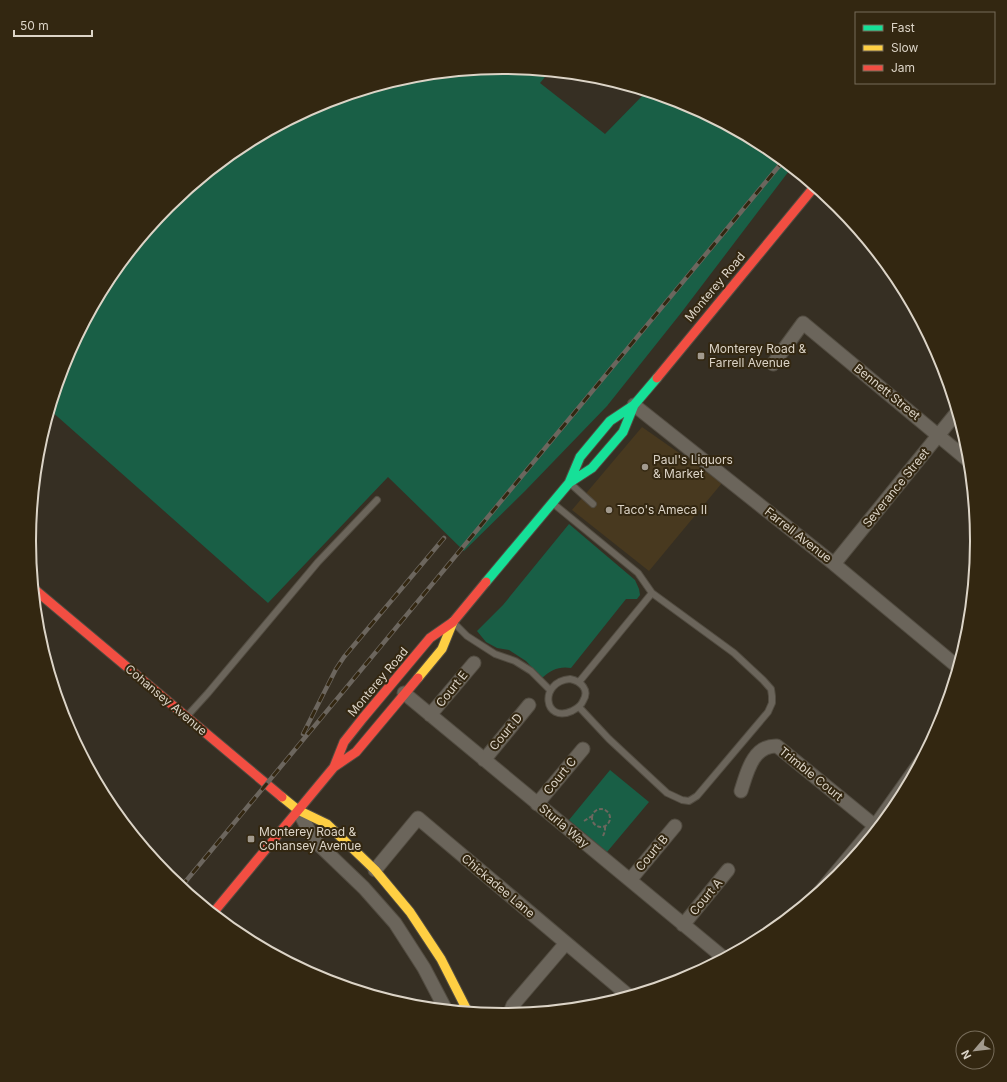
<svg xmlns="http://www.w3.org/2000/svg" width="1007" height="1082" font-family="Inter,sans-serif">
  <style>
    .built { fill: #48391f }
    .green { fill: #195f46 }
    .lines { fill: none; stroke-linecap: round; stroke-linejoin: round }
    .lane-casing { stroke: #524c41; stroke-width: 8 }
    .street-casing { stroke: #524c41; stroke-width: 15 }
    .fast-casing { stroke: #524c41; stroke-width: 11 }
    .slow-casing { stroke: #524c41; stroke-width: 11 }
    .jam-casing { stroke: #524c41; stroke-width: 11 }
    .path { stroke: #6c675e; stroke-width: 2; stroke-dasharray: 4 2; stroke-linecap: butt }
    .lane { stroke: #6b655b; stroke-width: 6 }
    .street { stroke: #6b655b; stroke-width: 13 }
    .fast { stroke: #16e098; stroke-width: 9 }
    .slow { stroke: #ffcf43; stroke-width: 9 }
    .jam { stroke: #f24e42; stroke-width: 9 }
    .rail-casing { stroke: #6c665e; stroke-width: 4.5 }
    .rail { stroke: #332711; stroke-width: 3; stroke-dasharray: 9; stroke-linecap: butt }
    .poi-dot { fill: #a29a8e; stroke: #332711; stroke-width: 1.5 }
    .labels { text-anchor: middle; stroke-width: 4; stroke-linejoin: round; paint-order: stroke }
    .street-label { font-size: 12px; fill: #dcd4c7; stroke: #332711 }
    .poi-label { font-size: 12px; fill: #dcd4c7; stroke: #332711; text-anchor: start }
    .rim { fill: none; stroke: #dcd4c7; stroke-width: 2 }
  </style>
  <rect width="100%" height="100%" fill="#362f23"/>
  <path class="built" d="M642 427 722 483 649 571 572 510Z"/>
  <path class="green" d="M504 67 550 71 540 83 605 134 647 91 685 103 767 147 792 167 681 313 607 406 525 491 464 551 388 477 268 603 50 410 65 359 109 277 168 205 240 146 322 103 411 76Z
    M569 524 635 580 639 589 640 595 637 599H626L571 668C559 666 551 670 542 678L526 661 509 650 497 648 486 642 477 631 503 605Z
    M610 770 649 802 607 852 569 820Z"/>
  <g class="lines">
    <defs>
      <path id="lane" d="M572 485 593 504
        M555 505 638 573 652 593 734 653 763 680 771 689 772 696V703L768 712 697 796 689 801 682 800 667 793 609 739 579 707
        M456 625 467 636 495 654 515 661 531 671 550 690
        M570 679C581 681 590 690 583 701 581 706 576 709 572 711 544 724 538 682 570 679Z
        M579 682 652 593
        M188 715 208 693 318 562 377 500"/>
      <path id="street" d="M891 270V269
        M773 364 803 323 970 462
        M634 405 834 564 959 668
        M834 564 958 411
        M404 693 724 958
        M430 715 474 663
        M484 760 529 705
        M741 791C747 772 753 745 777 746L875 826
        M537 804 583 749
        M298 810 314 840 364 888 395 923 424 968 446 1010
        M375 870 418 818 629 996
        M630 880 675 826
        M819 893 875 826 924 757
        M683 925 728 870
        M509 1015 513 1005 566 943"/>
      <path id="fast" d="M569 483 580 457 610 421 634 405
        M486 582 569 483 592 468 623 432 634 405 657 378"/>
      <path id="slow" d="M418 678 442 649 453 622
        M282 797 298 810 327 824 375 870 410 912 441 959 468 1012"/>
      <path id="jam" d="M657 378 815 186
        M34 589 282 797
        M334 767 344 742 363 718 430 638 453 622 486 582
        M213 913 334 767 356 752 418 678"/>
    </defs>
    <use href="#lane" class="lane-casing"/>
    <use href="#street" class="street-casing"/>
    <use href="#fast" class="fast-casing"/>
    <use href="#slow" class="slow-casing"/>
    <use href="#jam" class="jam-casing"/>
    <path class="path" d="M592 818a9 9 0 1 1 18 0a9 9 0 1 1-18 0Z
      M584 821 592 816
      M603 836 605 831V826"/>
    <use href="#lane" class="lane"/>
    <use href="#street" class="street"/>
    <use href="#fast" class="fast"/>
    <use href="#slow" class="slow"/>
    <use href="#jam" class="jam"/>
    <defs>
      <path id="rail" d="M303 734 336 669 344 657 444 538
        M181 887 784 160"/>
    </defs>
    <use href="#rail" class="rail-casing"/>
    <use href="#rail" class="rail"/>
  </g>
  <g class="poi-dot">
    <rect x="697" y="352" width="8" height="8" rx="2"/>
    <circle cx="645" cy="467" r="4"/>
    <circle cx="609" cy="510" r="4"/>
    <rect x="247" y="835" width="8" height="8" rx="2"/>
  </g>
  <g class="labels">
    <g class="street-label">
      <text transform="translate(715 287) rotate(-50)" y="4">Monterey Road</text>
      <text transform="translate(887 392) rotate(39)" y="4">Bennett Street</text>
      <text transform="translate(896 488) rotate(-51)" y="4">Severance Street</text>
      <text transform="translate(798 535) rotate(38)" y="4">Farrell Avenue</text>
      <text transform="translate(378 682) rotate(-50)" y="4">Monterey Road</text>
      <text transform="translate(452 689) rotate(-51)" y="4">Court E</text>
      <text transform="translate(166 700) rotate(40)" y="4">Cohansey Avenue</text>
      <text transform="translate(506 732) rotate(-50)" y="4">Court D</text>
      <text transform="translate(811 774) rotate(39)" y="4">Trimble Court</text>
      <text transform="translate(560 776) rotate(-51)" y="4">Court C</text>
      <text transform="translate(564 826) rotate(40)" y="4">Sturla Way</text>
      <text transform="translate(652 853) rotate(-50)" y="4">Court B</text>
      <text transform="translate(498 886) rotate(40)" y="4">Chickadee Lane</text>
      <text transform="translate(706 897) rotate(-50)" y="4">Court A</text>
    </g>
    <g class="poi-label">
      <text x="709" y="353">Monterey Road &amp;<tspan x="709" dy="14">Farrell Avenue</tspan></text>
      <text x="653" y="464">Paul's Liquors<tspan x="653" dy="14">&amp; Market</tspan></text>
      <text x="617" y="514">Taco's Ameca II</text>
      <text x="259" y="836">Monterey Road &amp;<tspan x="259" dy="14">Cohansey Avenue</tspan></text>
    </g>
  </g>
  <path d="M0 0H1007V1082H0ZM36 541a467 467 0 1 1 934 0a467 467 0 1 1-934 0Z" fill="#332711" fill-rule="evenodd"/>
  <path class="rim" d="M36 541a467 467 0 1 1 934 0a467 467 0 1 1-934 0Z"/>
  <rect x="855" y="12" width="140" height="72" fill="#332711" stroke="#776c5a"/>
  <rect x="863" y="25" width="20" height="6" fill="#16e098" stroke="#776c5a"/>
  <text x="891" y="32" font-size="12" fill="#dcd4c7">Fast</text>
  <rect x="863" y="45" width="20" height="6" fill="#ffcf43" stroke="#776c5a"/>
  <text x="891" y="52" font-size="12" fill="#dcd4c7">Slow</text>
  <rect x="863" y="65" width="20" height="6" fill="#f24e42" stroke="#776c5a"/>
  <text x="891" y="72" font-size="12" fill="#dcd4c7">Jam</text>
  <g transform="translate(975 1050) rotate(242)"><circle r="19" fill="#332711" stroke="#776c5a"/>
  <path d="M0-3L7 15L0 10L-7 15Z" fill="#a29a8e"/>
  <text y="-6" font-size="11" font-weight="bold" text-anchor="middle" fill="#dcd4c7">N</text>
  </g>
  <path d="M14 30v6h78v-6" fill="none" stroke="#dcd4c7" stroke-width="2"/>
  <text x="20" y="30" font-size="12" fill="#dcd4c7" stroke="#332711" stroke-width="3" paint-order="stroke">50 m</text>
</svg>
